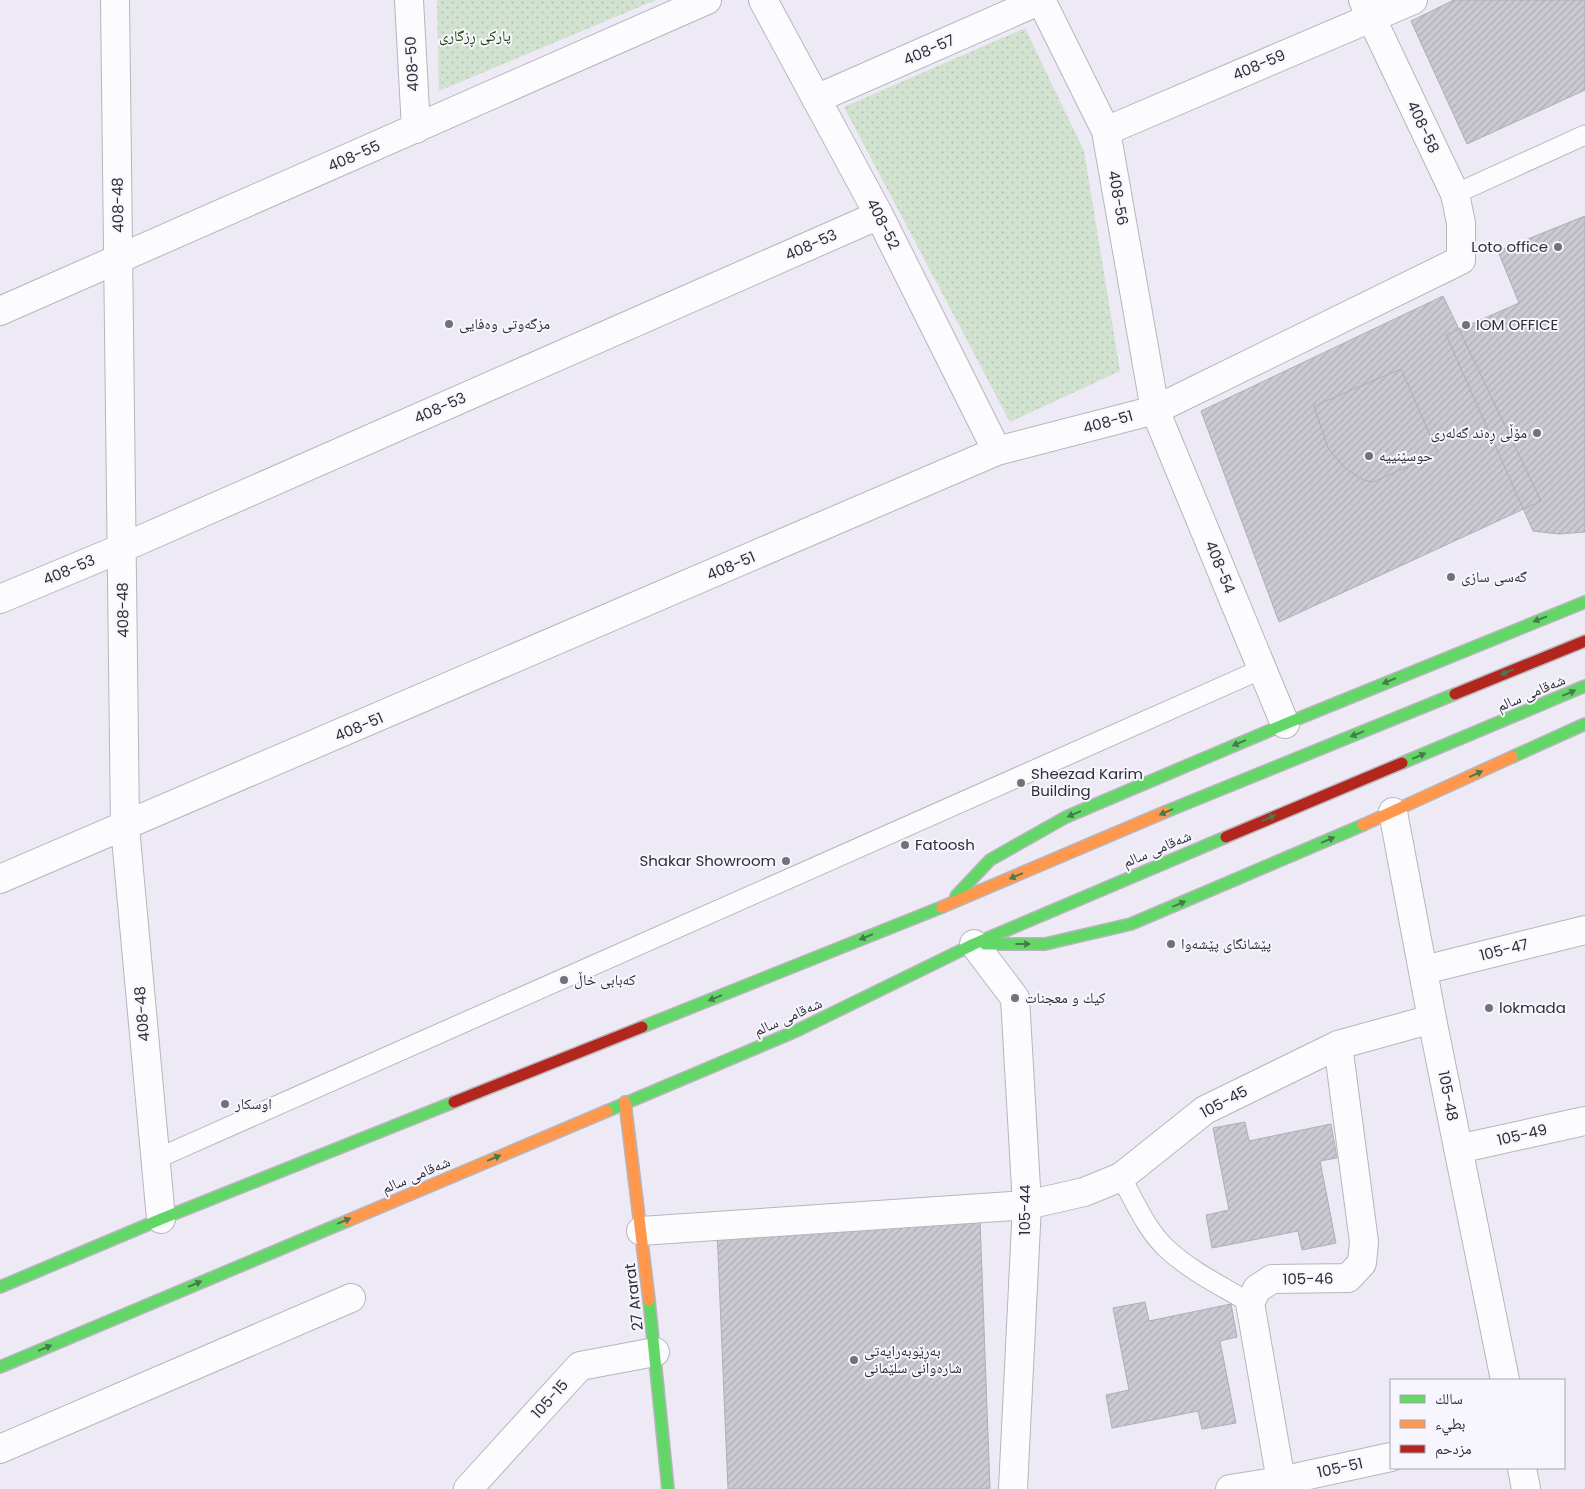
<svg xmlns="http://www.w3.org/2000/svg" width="1585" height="1489" font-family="Poppins,'Noto Naskh Arabic',sans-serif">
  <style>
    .park { fill: url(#park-dots) }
    .building { fill: url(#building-hatch); stroke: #afadb5 }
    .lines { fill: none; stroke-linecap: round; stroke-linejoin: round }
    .lane-casing { stroke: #b7b5bc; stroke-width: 21 }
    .street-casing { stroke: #b7b5bc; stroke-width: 30 }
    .fast-casing { stroke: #b7b5bc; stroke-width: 14 }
    .slow-casing { stroke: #b7b5bc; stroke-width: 14 }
    .jam-casing { stroke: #b7b5bc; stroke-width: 14 }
    .lane { stroke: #fcfcfe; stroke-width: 19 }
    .street { stroke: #fcfcfe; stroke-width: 28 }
    .fast { stroke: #63d668; stroke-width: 11 }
    .slow { stroke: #ff974d; stroke-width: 11 }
    .jam { stroke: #b3261e; stroke-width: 11 }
    .oneway { fill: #477a4c }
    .poi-dot { fill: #727078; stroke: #f7f5fd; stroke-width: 2 }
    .labels { text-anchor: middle; stroke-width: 4; stroke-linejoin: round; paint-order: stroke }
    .park-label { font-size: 15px; fill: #163d02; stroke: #f7f5fd }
    .street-label { font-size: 15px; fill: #302e35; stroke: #f7f5fd }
    .poi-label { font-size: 15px; fill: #302e35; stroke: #f7f5fd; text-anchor: start }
  </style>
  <defs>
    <pattern id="park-dots" width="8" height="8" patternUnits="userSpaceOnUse" patternTransform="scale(1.25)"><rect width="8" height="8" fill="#d2e2d0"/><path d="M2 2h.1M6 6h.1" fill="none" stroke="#b5c2b3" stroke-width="1.8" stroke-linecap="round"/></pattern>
    <pattern id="building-hatch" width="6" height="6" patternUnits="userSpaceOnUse" patternTransform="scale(1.25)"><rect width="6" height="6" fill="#cbc9d1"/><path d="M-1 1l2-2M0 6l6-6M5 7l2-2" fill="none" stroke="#afadb4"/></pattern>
  </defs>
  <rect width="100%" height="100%" fill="#edeaf5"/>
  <path class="park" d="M437 0H656L439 91Z
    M1025 28 1084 151 1120 371 1010 422 844 107Z"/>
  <path class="building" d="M1454 0H1585V90L1467 144 1411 21Z
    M1585 216V532L1559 534 1533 531 1446 335 1519 303 1498 251Z
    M1443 296 1541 501 1279 622 1201 411Z
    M1401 369 1438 453 1373 482 1363 480 1344 467 1328 448 1314 406Z
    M1245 1122 1249 1141 1331 1124 1337 1158 1320 1161 1336 1243 1302 1250 1298 1231 1212 1248 1206 1215 1229 1210 1213 1128Z
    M980 1220 990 1489H728L717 1230Z
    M1145 1302 1149 1321 1231 1304 1237 1337 1220 1341 1236 1423 1202 1429 1198 1411 1112 1428 1106 1395 1129 1390 1113 1308Z"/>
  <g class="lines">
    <defs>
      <path id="lane" d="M1455 194 1585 135
        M156 1159 1262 669
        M1121 1177C1134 1200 1146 1229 1166 1248 1190 1271 1222 1286 1250 1303"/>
      <path id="street" d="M115 0 125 827 161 1219
        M409 0 416 129
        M763 0 879 215 997 451
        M1041 0 1106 131 1155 410 1285 724
        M816 99 1041 0
        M1106 131 1413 0
        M0 311 707 0
        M0 599 122 548 879 215
        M1393 812 1432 1019 1505 1380
        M0 879 997 451 1155 410 1461 260V223L1455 194 1363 0
        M974 944 1015 998 1027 1205 1013 1489
        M1424 970 1585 930
        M1458 1149 1585 1121
        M641 1231 1027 1205 1084 1192 1121 1177 1205 1110 1338 1045 1432 1019
        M0 1449 351 1298
        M1522 1468 1526 1489
        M1281 1481 1250 1303 1257 1289 1272 1279 1348 1278 1362 1263 1364 1242 1338 1045
        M468 1489 580 1366 655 1352
        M1230 1489 1281 1481 1391 1457"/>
      <path id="fast" d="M1512 757 1585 724
        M1402 763 1585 686
        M1165 812 1455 694
        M956 896 990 860 1066 817 1285 724 1585 602
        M985 944H1045L1131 924 1363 825
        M642 1027 942 907
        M607 1111 796 1031 974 944 1226 837
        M0 1287 161 1219 454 1102
        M649 1300 668 1489
        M0 1367 347 1221"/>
      <path id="slow" d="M1363 825 1512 757
        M942 907 1165 812
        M625 1102 649 1300
        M347 1221 607 1111"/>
      <path id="jam" d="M1455 694 1585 641
        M1226 837 1402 763
        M454 1102 642 1027"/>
    </defs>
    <use href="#lane" class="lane-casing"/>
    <use href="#street" class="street-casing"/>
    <use href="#fast" class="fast-casing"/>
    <use href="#slow" class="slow-casing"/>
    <use href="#jam" class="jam-casing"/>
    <use href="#lane" class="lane"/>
    <use href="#street" class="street"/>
    <use href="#fast" class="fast"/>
    <use href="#slow" class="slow"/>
    <use href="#jam" class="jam"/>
  </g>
  <defs><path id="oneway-solid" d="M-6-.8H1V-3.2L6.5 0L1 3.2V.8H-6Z" transform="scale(1.25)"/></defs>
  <g class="oneway">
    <use href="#oneway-solid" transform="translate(1540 619) rotate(159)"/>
    <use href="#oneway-solid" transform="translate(1507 672) rotate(158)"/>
    <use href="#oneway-solid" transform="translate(1389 681) rotate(157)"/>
    <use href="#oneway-solid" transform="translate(1569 693) rotate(-23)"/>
    <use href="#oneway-solid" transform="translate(1357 734) rotate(158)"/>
    <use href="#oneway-solid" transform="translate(1239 743) rotate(157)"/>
    <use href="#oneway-solid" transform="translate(1419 756) rotate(-23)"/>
    <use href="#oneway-solid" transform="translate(1476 774) rotate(-25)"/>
    <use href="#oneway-solid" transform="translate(1166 812) rotate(157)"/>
    <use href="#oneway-solid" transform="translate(1074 814) rotate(157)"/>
    <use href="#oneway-solid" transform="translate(1269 818) rotate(-23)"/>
    <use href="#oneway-solid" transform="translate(1328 840) rotate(-23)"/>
    <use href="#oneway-solid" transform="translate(1016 876) rotate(157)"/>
    <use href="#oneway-solid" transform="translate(1179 904) rotate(-23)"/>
    <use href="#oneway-solid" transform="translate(866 937) rotate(158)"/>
    <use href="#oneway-solid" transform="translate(1023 944)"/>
    <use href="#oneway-solid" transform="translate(715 998) rotate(158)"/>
    <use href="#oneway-solid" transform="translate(494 1158) rotate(-23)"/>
    <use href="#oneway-solid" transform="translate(344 1221) rotate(-23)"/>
    <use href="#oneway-solid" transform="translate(195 1284) rotate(-23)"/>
    <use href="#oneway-solid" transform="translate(45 1348) rotate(-23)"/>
  </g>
  <g class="poi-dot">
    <circle cx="1558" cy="247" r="5"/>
    <circle cx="449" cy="324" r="5"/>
    <circle cx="1466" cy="325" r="5"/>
    <circle cx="1537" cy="433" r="5"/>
    <circle cx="1369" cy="456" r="5"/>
    <circle cx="1451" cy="577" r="5"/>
    <circle cx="1021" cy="783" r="5"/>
    <circle cx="905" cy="845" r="5"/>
    <circle cx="786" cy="861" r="5"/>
    <circle cx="1171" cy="944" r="5"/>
    <circle cx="564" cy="980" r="5"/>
    <circle cx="1015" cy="998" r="5"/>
    <circle cx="1489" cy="1008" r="5"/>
    <circle cx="225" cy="1104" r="5"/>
    <circle cx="854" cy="1360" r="5"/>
  </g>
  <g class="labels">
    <g class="park-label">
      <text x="475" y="41">پارکی ڕزگاری</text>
    </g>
    <g class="street-label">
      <text transform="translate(929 50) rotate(-24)" y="5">408-57</text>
      <text transform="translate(412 64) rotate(-93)" y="5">408-50</text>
      <text transform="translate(1259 65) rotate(-23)" y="5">408-59</text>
      <text transform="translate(1423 127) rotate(65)" y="5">408-58</text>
      <text transform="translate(354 156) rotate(-24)" y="5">408-55</text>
      <text transform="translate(1118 198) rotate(80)" y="5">408-56</text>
      <text transform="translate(118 205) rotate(-91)" y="5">408-48</text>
      <text transform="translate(883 224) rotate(63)" y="5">408-52</text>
      <text transform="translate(811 245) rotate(-24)" y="5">408-53</text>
      <text transform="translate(440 408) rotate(-24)" y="5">408-53</text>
      <text transform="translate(1108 422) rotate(-15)" y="5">408-51</text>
      <text transform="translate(731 566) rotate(-23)" y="5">408-51</text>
      <text transform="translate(1220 567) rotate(68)" y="5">408-54</text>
      <text transform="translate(69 570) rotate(-23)" y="5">408-53</text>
      <text transform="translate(123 610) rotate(-91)" y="5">408-48</text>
      <text transform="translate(1531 693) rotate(-23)" y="5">شەقامی سالم</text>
      <text transform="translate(359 727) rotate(-23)" y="5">408-51</text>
      <text transform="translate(1157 849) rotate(-23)" y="5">شەقامی سالم</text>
      <text transform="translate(1504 950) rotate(-14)" y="5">105-47</text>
      <text transform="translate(142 1014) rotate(-95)" y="5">408-48</text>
      <text transform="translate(788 1017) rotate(-24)" y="5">شەقامی سالم</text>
      <text transform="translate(1448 1096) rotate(79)" y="5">105-48</text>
      <text transform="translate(1224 1102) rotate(-28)" y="5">105-45</text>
      <text transform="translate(1522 1135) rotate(-13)" y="5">105-49</text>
      <text transform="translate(416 1175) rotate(-23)" y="5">شەقامی سالم</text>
      <text transform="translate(1025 1210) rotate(-90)" y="5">105-44</text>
      <text transform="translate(1308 1279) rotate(-1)" y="5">105-46</text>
      <text transform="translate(634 1297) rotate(-97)" y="5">27 Ararat</text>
      <text transform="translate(550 1399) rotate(-48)" y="5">105-15</text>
      <text transform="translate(1340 1468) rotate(-12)" y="5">105-51</text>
    </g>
    <g class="poi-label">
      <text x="1548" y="252" text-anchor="end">Loto office</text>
      <text x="459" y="329">مزگەوتی وەفایی</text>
      <text x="1476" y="330">IOM OFFICE</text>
      <text x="1527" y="438" text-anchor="end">مۆڵی ڕەند گەلەری</text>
      <text x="1379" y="461">حوسێنییە</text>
      <text x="1461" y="582">گەسی سازی</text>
      <text x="1031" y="779">Sheezad Karim<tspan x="1031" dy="17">Building</tspan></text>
      <text x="915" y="850">Fatoosh</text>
      <text x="776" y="866" text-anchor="end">Shakar Showroom</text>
      <text x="1181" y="949">پێشانگای پێشەوا</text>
      <text x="574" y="985">کەبابی خاڵ</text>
      <text x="1025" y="1003">كيك و معجنات</text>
      <text x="1499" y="1013">lokmada</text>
      <text x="235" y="1109">اوسكار</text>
      <text x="864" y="1356">بەڕێوبەرایەتی<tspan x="864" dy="17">شارەوانی سلێمانی</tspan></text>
    </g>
  </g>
  <rect x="1390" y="1379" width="175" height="90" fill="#f7f5fd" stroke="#a7a5ad"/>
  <rect x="1400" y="1395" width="25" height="8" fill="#63d668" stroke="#a7a5ad"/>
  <text x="1435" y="1404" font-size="15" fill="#302e35">سالك</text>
  <rect x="1400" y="1420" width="25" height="8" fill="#ff974d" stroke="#a7a5ad"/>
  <text x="1435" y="1429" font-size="15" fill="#302e35">بطيء</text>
  <rect x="1400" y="1445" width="25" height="8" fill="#b3261e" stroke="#a7a5ad"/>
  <text x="1435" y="1454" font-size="15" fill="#302e35">مزدحم</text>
</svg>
